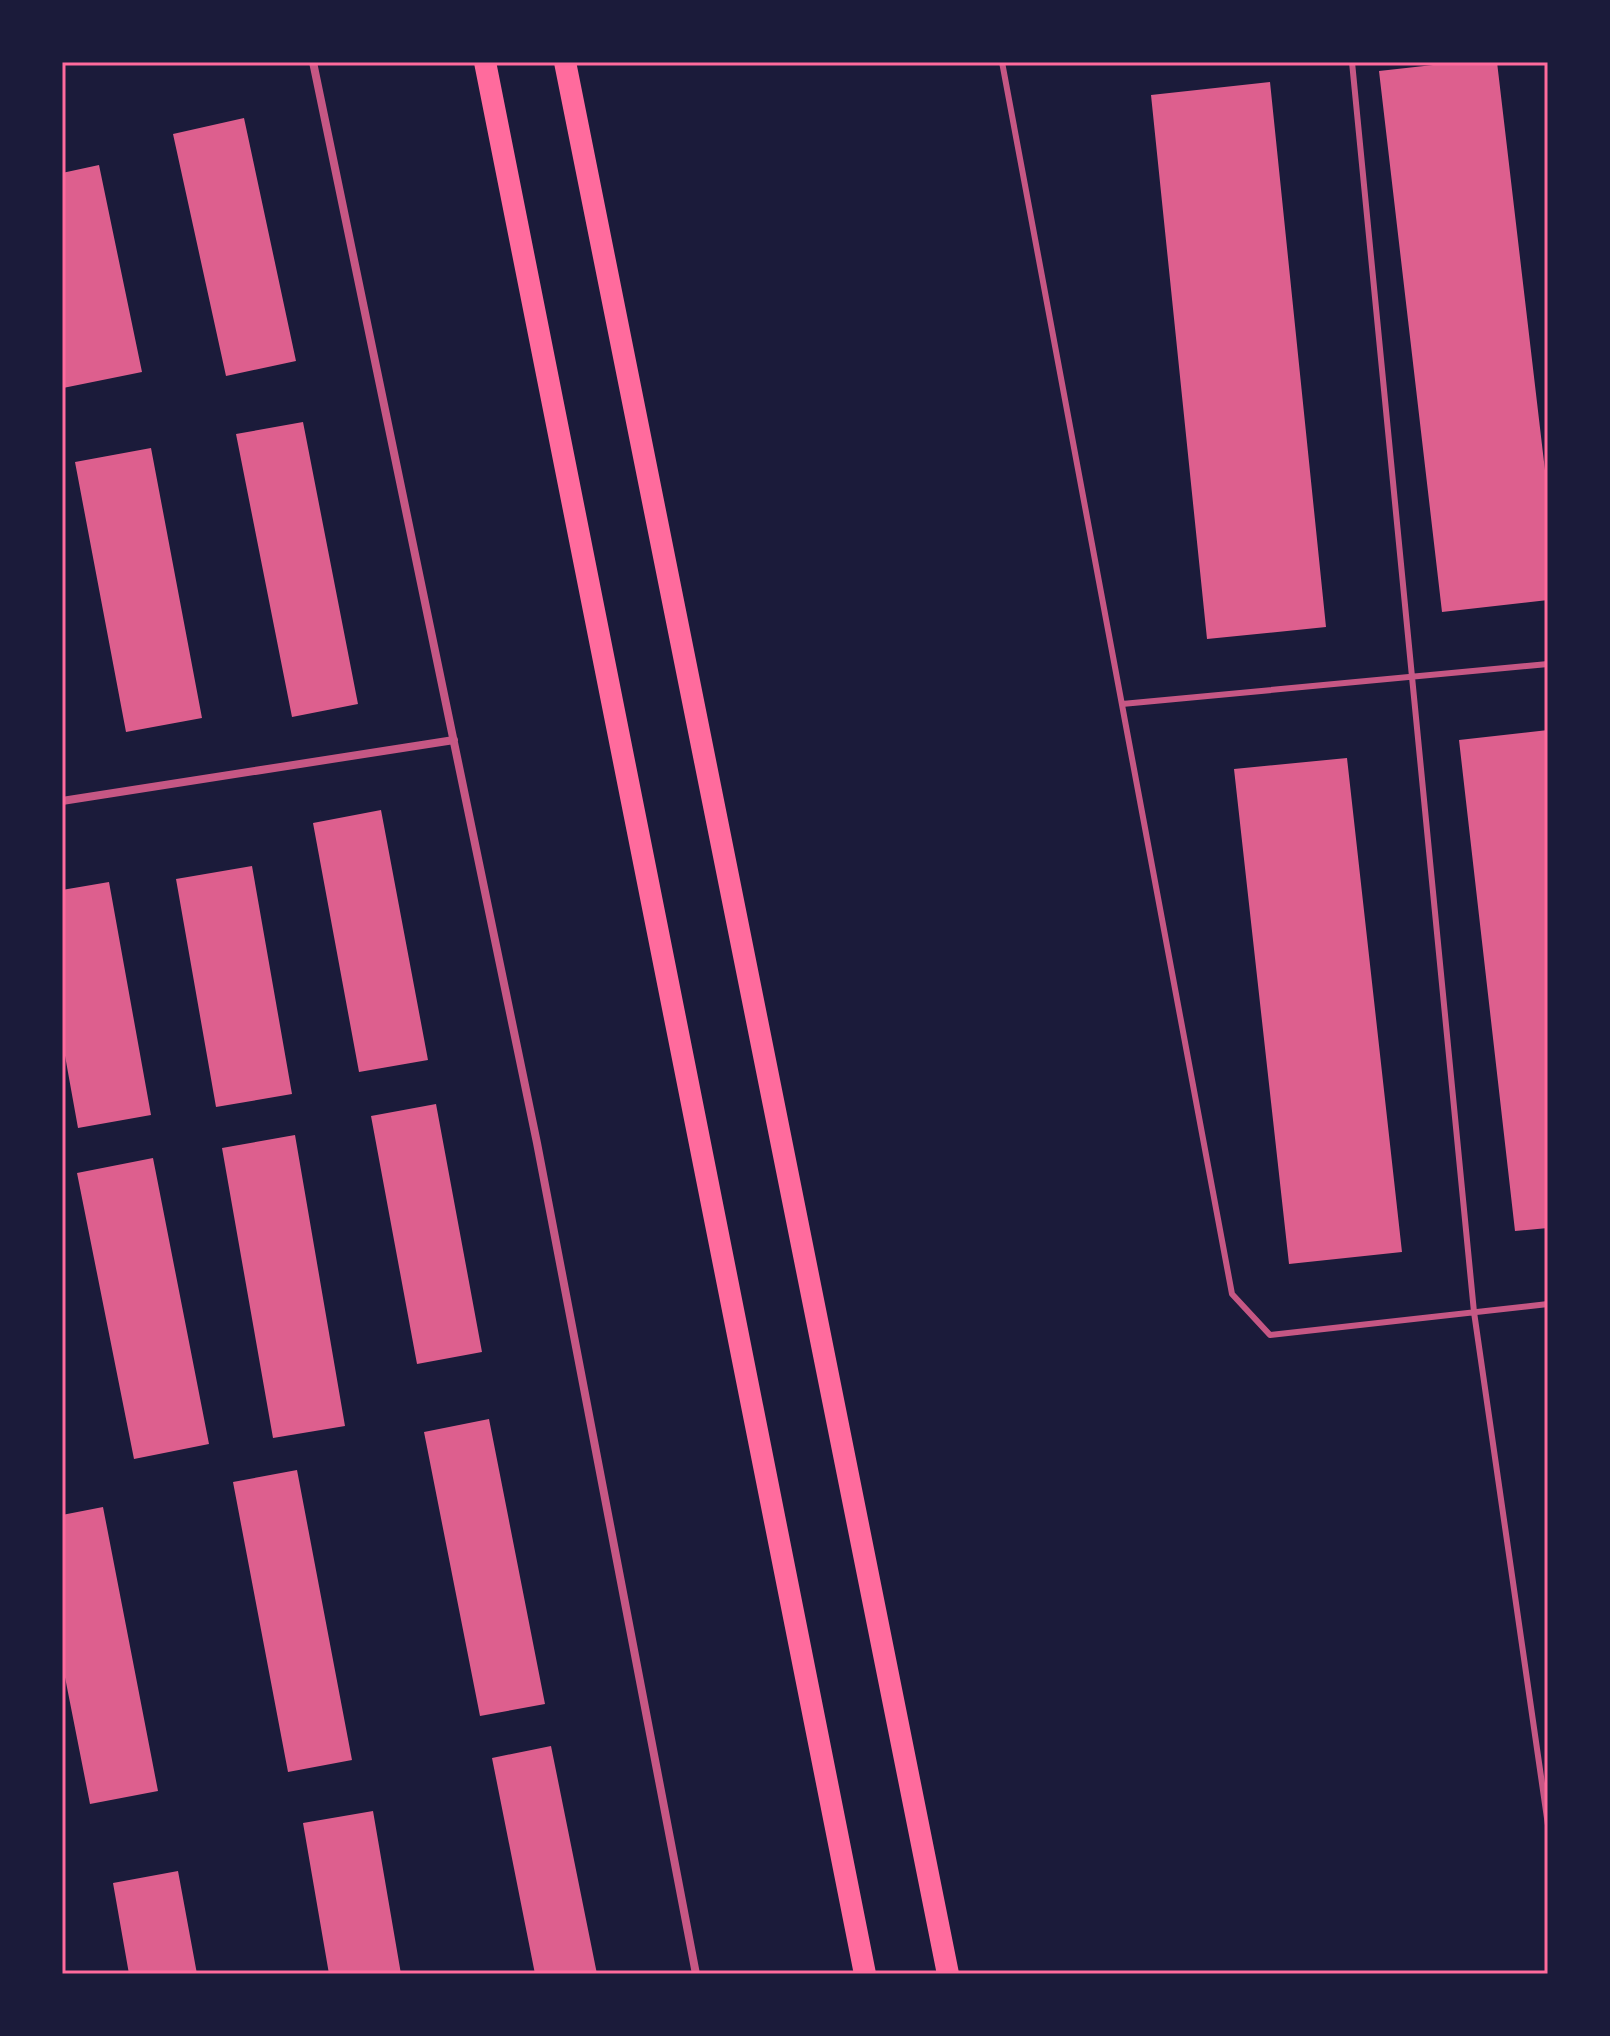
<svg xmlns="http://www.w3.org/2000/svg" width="1610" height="2036" font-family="Ubuntu,sans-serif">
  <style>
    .building { fill: #dd5f8e }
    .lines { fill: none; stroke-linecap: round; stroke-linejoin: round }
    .service { stroke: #c65784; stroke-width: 6 }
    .minor { stroke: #c65784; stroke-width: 8 }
    .trunk { stroke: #ff6b9d; stroke-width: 22 }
    .neatline { fill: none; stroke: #ff6b9d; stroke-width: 3 }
  </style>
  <rect width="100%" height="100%" fill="#1b1b3a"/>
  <path class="building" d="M1460 62H1497L1548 496V600L1442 612 1379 71Z
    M1270 82 1326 627 1207 639 1151 95Z
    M244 118 296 361 226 376 173 134Z
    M99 165 142 372 63 388 62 173Z
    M303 422 358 704 292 717 236 434Z
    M151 448 202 718 126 732 75 462Z
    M1548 730V1228L1515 1231 1459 740Z
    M1347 758 1402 1252 1289 1264 1234 769Z
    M381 810 428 1060 359 1072 313 823Z
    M252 866 292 1094 216 1107 176 879Z
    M109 882 151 1115 78 1128 62 1039V890Z
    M436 1104 482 1352 417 1364 371 1116Z
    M295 1135 345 1426 273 1438 222 1148Z
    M153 1158 209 1444 134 1459 77 1173Z
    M489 1419 545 1704 480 1716 424 1432Z
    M297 1470 352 1760 288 1772 233 1482Z
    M103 1507 158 1791 90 1804 62 1662V1515Z
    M551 1746 597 1974H535L492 1758Z
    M373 1811 401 1974H329L303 1823Z
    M178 1871 197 1974H129L113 1883Z"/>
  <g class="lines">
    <path class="service" d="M1002 62 1232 1294 1270 1335 1548 1304
      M1352 62 1474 1312 1548 1825
      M1122 704 1548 664"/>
    <path class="minor" d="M313 62 537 1143 696 1974
      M62 801 454 740"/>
    <path class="trunk" d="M485 62 865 1974
      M565 62 948 1974"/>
  </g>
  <rect width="1610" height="2036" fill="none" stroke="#1b1b3a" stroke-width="128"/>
  <rect x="64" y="64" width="1482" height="1908" class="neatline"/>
</svg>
